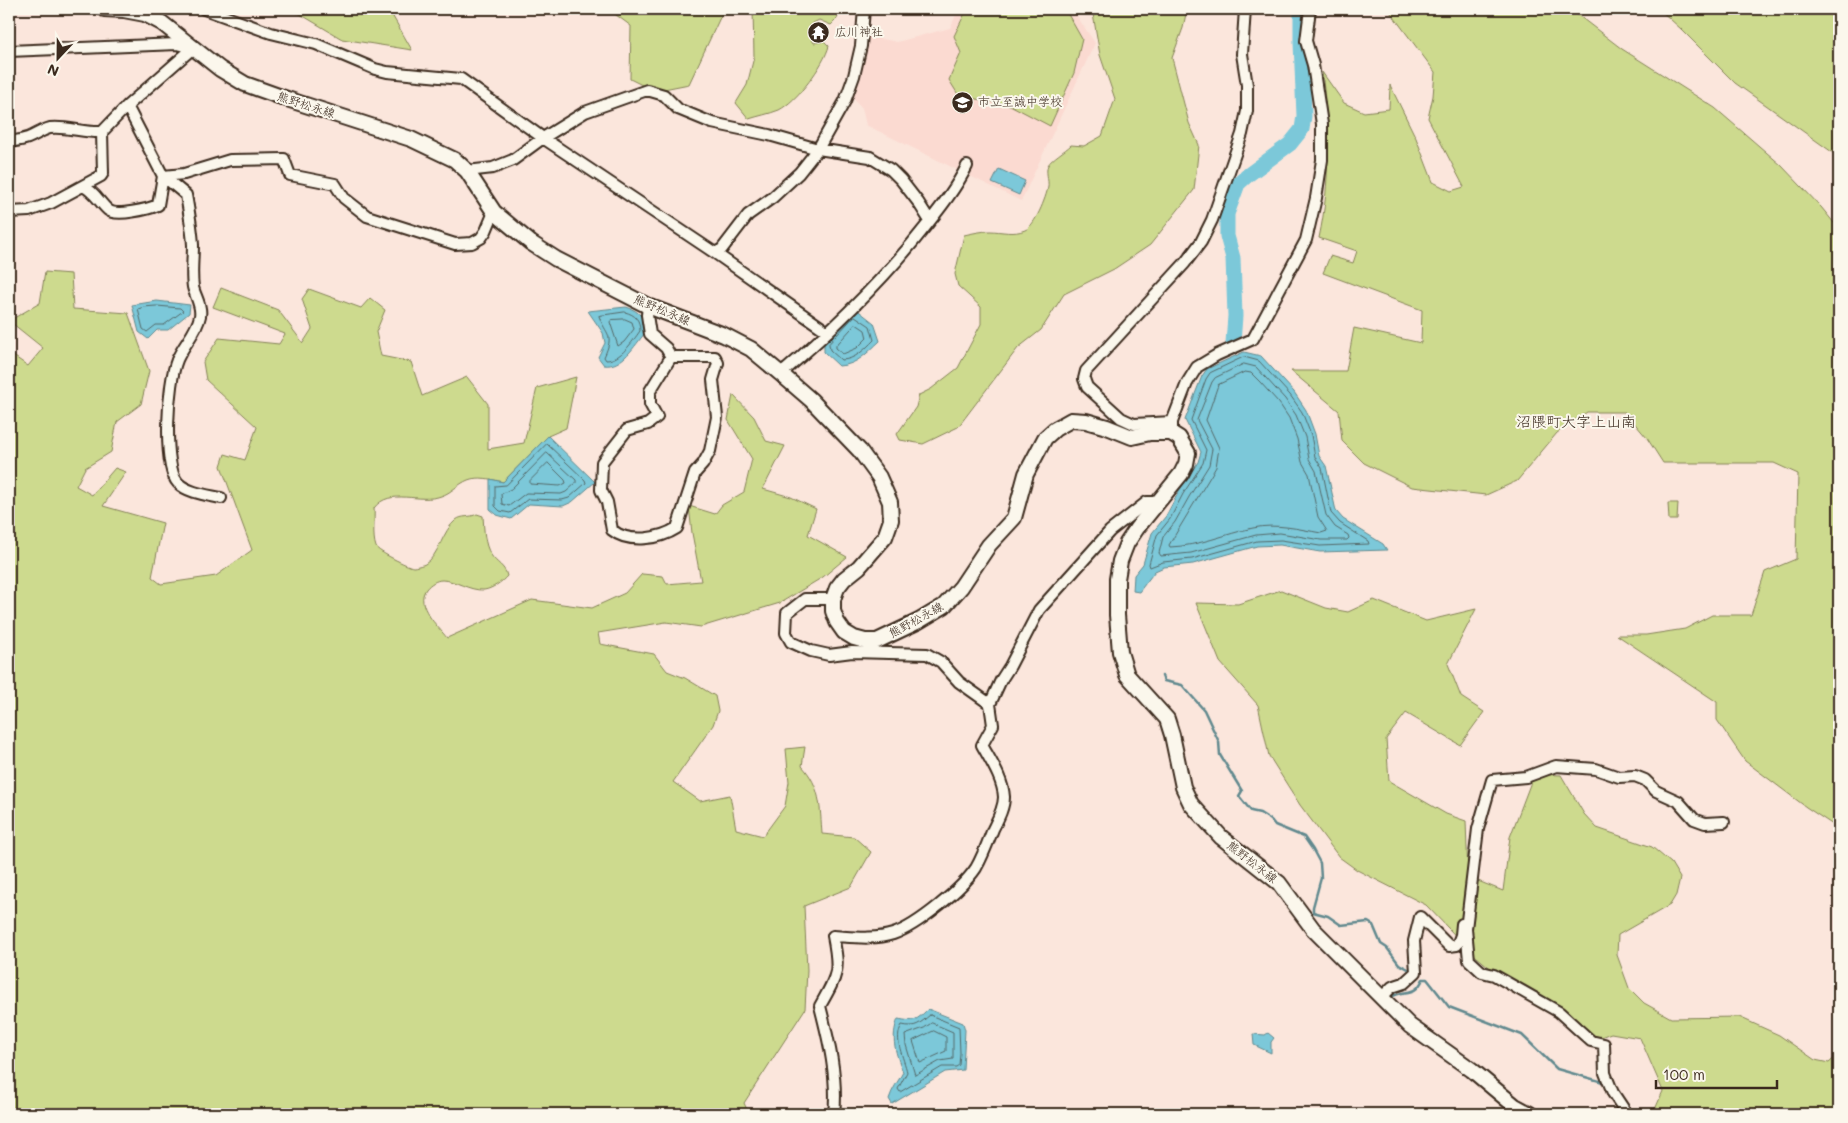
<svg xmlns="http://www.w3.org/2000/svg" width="1848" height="1123" font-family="Mali,'Klee One',sans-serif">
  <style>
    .built { fill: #fbdad1 }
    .green { fill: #cdda8e; stroke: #848256 }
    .water { fill: #7bc8d9; stroke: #61898e }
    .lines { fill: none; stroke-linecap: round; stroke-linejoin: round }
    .shore { stroke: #556969; stroke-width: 1 }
    .stream { stroke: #61898e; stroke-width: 2.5 }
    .river { stroke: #7bc8d9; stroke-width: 15 }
    .minor-casing { stroke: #3b2a1e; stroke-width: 14 }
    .secondary-casing { stroke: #3b2a1e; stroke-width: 18 }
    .minor { stroke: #fbf7ec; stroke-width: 10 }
    .secondary { stroke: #fbf7ec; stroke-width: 14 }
    .labels { text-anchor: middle; stroke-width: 4; stroke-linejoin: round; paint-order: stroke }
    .poi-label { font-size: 12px; fill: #3b2a1e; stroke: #fbf7ec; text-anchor: start }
    .street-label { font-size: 12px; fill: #3b2a1e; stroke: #fbf7ec }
    .quarter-label { font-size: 15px; fill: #3b2a1e; stroke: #fbf7ec }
  </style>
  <rect width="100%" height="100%" fill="#fbe6dc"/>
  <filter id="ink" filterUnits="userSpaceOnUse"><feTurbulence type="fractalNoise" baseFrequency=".02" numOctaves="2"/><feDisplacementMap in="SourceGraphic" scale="10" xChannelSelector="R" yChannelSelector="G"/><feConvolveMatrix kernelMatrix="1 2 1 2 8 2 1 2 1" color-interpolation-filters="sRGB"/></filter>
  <g filter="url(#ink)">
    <path class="built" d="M959 9H1072L1095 43 1021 201 866 125 862 108 851 96 868 36 897 42 950 28Z"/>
    <path class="green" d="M285 9H391L392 15 412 50 342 39 300 14Z
      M608 9H724L689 84 664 89 642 85 630 79 631 26Z
      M753 9H840L837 19 831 25 819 20 811 24 808 33 814 43 824 41 829 46C824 65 797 101 779 110 769 114 758 116 749 119L736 103 747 85 754 57Z
      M967 9H1065L1082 39 1074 73 1050 126 1010 105 959 96 949 80 961 53 954 36Z
      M1088 9H1187L1183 28 1172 58 1189 123 1199 145 1194 190 1150 245 1114 269 1064 294 1041 330 1018 348 958 427 923 444 900 440 897 434 916 407 919 395 931 389 958 368 981 324V307L958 286 955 274 964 235C973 233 982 231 990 231 1001 231 1014 235 1025 230 1035 226 1046 198 1048 187 1049 180 1045 171 1048 165 1052 158 1065 151 1071 145L1084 146 1102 136 1115 99 1100 55 1093 14Z
      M1388 9H1570L1622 49 1715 108 1781 165 1821 207 1839 229V829L1806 807 1745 761 1717 720V702L1617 635H1646L1685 629 1712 615H1751L1765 572 1796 559 1798 474 1774 463H1663L1647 438 1625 412H1587L1557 433 1517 481 1486 495 1412 487 1364 463 1342 441 1339 411 1291 371H1346L1354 328 1421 343 1422 310 1323 273 1330 256 1353 263 1357 251 1319 238C1331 182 1329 129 1322 72L1344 103 1364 112 1389 109 1390 85 1416 138 1433 182 1451 191 1464 187 1428 118 1433 96 1435 72Z
      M1659 9H1839V157L1735 83 1681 29Z
      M45 272 71 274 73 309 128 313 149 371 141 404 117 422 111 452 85 468 76 486 92 495 115 468 126 472 103 506 163 523 152 577 161 584 216 576 252 550 221 466 225 454 245 460 257 427 206 380 203 362 219 338 279 344 285 334 213 307 221 288 278 310 303 343 312 329 302 299 309 289 361 308 370 298 385 310 376 332 381 356 411 362 422 396 467 377 488 404V449L524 443 537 388 576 377 566 428 548 436 503 482C492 479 478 476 468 480 458 484 451 493 441 496 420 504 390 487 374 508 375 520 372 536 376 547 378 552 407 566 413 567 415 567 423 565 425 564 439 556 442 531 456 520 462 515 470 518 477 514L483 516C484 529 484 544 491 555 496 563 505 566 507 576 502 582 492 589 484 590 469 591 456 580 442 580 436 580 430 584 426 589 414 605 438 626 447 638L532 600 592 608 625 593 642 574 663 576 667 584 701 581 692 533 689 506 715 514 722 505 744 492 752 459 728 420 733 395 754 417 766 441 785 446 763 489 791 497 816 509 808 535 847 557 823 577 780 603 701 627 666 622 598 633 600 644 654 654 667 671 685 678 715 696 718 711 713 725 673 782 700 801 730 795 736 829 763 836 785 806 789 782 786 749 805 747 802 766C821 787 820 807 822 834L854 837 871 852 851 887 804 906 807 970 805 1009 744 1103 749 1114H9V353L28 366 43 348 13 324 14 318 40 303Z
      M1668 503H1678L1677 520H1669Z
      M1281 590 1326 608 1348 612 1374 600 1426 621 1476 609 1448 664 1461 697 1484 712 1460 745 1406 713 1386 739 1389 781 1446 814 1466 821 1468 877 1503 891 1510 837 1534 774 1561 775 1584 814 1597 828 1652 847 1671 863 1680 878 1676 895 1670 905 1618 935 1617 955 1629 988 1644 1003 1671 1018 1739 1017 1779 1035 1815 1060 1829 1063 1839 1054V1114H1653L1663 1091 1640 1038 1611 1033 1598 1038 1495 972 1471 952 1426 905 1357 870 1339 857 1300 805 1269 756 1258 705 1220 662 1196 603 1238 604Z"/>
    <path class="water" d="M999 169 1025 181 1019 195 992 183Z
      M157 301 190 305 189 313 168 330H157L148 339 139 332 132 305Z
      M626 307C640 311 645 318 645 333 635 345 622 368 604 365L598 357 605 343 603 333 588 311Z
      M855 308 874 323 880 341C867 353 857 365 839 366L824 352V342Z
      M1244 352 1261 356 1294 392 1306 410 1315 434 1319 456 1326 466 1336 511 1343 519 1383 544 1387 550 1320 552 1280 545 1257 546 1193 564 1164 567 1155 571 1139 592 1133 591 1134 575 1143 564 1152 533 1166 516 1179 491 1198 462 1201 452 1185 420 1202 376 1207 369Z
      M548 436 595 482 572 502 563 506 529 504 511 519 497 515 490 509V479L503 482Z
      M928 1009 963 1023 965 1030 963 1070 945 1072 892 1104 889 1099C892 1089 898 1082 903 1072 896 1054 890 1038 898 1019 914 1022 916 1021 928 1009Z
      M1268 1033 1274 1038 1271 1042V1053L1254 1045 1253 1034 1265 1035Z"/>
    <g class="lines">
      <path class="shore" d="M157 306 180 308 183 311 164 325H156L147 332 143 329 138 309 144 307Z
        M625 312C636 315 640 320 640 331 632 342 621 360 606 360L604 357C615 333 606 336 599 316Z
        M855 316 870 326 874 340C865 349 855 360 841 360L830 350 829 344Z
        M625 319 632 322 634 329 624 342 618 346 610 322 611 320Z
        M856 324 865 330 867 338 857 348 843 354 836 348V346Z
        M1244 357 1259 361 1290 395 1302 412 1311 435 1315 457 1322 468 1331 513 1340 523 1368 541 1369 544 1320 546 1281 540 1257 541 1192 559 1163 562 1150 567 1149 564 1157 535 1170 519 1183 494 1203 463 1206 450 1191 420 1206 379 1210 373Z
        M1244 364 1256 367 1285 399 1296 415 1305 437 1309 459 1316 471 1326 515 1335 527 1348 535 1349 538 1347 540H1321L1280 533 1256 535 1191 553 1161 556 1159 553 1163 537 1175 522 1189 497 1209 465 1212 449 1197 420 1212 382 1215 378Z
        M1245 372 1251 373 1260 382 1279 403 1289 418 1297 439 1302 462 1309 474 1318 517 1327 531 1321 533C1299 529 1275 523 1253 528 1225 534 1199 546 1170 547L1169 545 1216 467 1219 448 1206 420 1218 385Z
        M547 444 585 480 586 483 569 498 562 500 528 499 510 513 500 511 495 506V486L506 485Z
        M547 453 576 480V483L566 492 561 494 526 493 509 506 502 504 501 494 511 489Z
        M548 463 565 480 566 483 560 486 530 484V481Z
        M930 1015 959 1027 960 1053 959 1065 956 1067H942L900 1092 898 1089 907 1072C904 1058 893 1039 902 1025 916 1028 919 1024 930 1015Z
        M932 1023 953 1032V1059L940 1061 915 1075 906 1045 905 1035 924 1028Z
        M934 1031 946 1037V1051L920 1063 913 1041Z"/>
      <path class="stream" d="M1162 676 1164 681 1182 685 1204 710 1219 742 1220 755 1242 791 1239 796 1251 811 1260 813 1271 820 1275 825 1304 837 1313 850 1320 863 1321 878 1313 907V912L1328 916 1341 925 1368 922 1373 925 1381 944 1387 948 1399 964 1412 971
        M1391 997C1406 989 1415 997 1423 979H1427L1449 1007 1522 1035 1557 1069 1603 1082 1605 1085"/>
      <path class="river" d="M1233 343 1235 316 1233 258 1227 236V214L1238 184 1248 175 1290 144 1302 129 1304 116 1301 42V9"/>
      <defs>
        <path id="minor" d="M204 9 271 33 316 44 375 69 387 72 461 79 543 138 715 253 828 332
          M9 51 177 44 190 47
          M127 106 163 176 186 195C189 212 192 228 193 245 193 259 191 273 193 287 195 296 202 306 200 316 197 332 183 345 177 360 168 381 162 466 178 483 188 493 208 495 221 498
          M9 142C15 141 22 140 28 138 36 135 42 130 50 128 67 126 84 133 102 132L127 106 193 48
          M467 171 493 168 513 160 543 138 585 112 647 90 664 95 678 109 712 123 769 135 818 149 870 157 891 170 901 180 918 202 930 221
          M163 176 184 174 230 160 284 159 290 175 335 184 344 198 367 216 455 244 472 243 481 238 486 231 494 212
          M83 186C95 192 99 202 108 210 116 217 149 209 158 205L163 176
          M9 212 29 211 51 203 101 176 103 173 102 132
          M715 253 722 249 748 215 772 198 799 173 818 149 845 101 854 76 861 46 864 9
          M648 306 647 315 650 334 666 348 671 357 650 391V404L657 417 648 424 627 430 602 462 601 490 607 502 612 530C629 544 660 539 677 528L695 473 703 464 710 451 717 417 713 380 718 363 715 357H671
          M781 374C833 329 883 281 926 226 941 207 956 188 967 166
          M1172 422 1134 424 1121 418 1087 387 1084 379 1086 371 1185 263 1201 242 1212 220 1242 134 1247 111V85L1242 54 1245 9
          M1172 428V422L1187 383 1197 367 1217 355 1253 339 1306 240 1316 198 1322 160V124L1313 65 1306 41 1310 9
          M833 599H805L787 613 786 633 791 642 811 651 829 655 852 652 927 654 941 662 959 682 990 704
          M1382 997 1392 987 1404 983 1416 972 1414 941 1420 917 1449 946 1457 945 1461 935 1462 924
          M834 1114C838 1078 829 1041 820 1006 838 974 840 971 833 936 852 937 875 940 893 934 917 926 962 889 976 868 983 856 988 842 993 829 998 819 1004 808 1004 797 1003 779 990 760 982 745L993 725 990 704 1001 680 1010 666 1039 610 1110 531 1147 502H1158
          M1627 1114 1613 1093 1605 1073 1604 1044 1591 1041 1559 1012 1494 975 1482 972 1469 960 1466 929 1478 829 1492 780 1526 777 1556 766 1596 769 1619 777 1635 776 1645 780 1656 791 1678 801 1694 819 1705 823 1724 822"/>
        <path id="secondary" d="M104 9 124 10 145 14 162 23 220 69 245 84 287 99 411 139 455 160 467 171 494 212 531 243 556 259 648 306 724 335 751 349 781 374 811 400 860 451 879 477 890 502 891 520 885 537 859 567 844 579 837 588 833 599V611L837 622 844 632 854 638 865 641H877L919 621 944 606 961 587 989 545 1014 518 1026 474 1045 438 1055 429 1071 420 1086 421 1107 427 1132 437 1150 433H1171L1179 438 1188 453 1186 464 1181 474 1137 528 1127 543 1120 561 1117 579V615L1120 652 1127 675 1167 719 1172 735 1183 787 1191 804 1221 837 1279 883 1313 929 1410 1026 1472 1070 1515 1106 1530 1114"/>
      </defs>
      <use href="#minor" class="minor-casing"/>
      <use href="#secondary" class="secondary-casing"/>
      <use href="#minor" class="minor"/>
      <use href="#secondary" class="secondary"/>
    </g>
  </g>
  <defs>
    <symbol id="temple-disc" viewBox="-11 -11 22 22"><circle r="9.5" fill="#3b2a1e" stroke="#fbf7ec"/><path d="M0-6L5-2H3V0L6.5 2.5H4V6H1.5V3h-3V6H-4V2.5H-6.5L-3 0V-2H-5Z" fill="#fff"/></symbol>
    <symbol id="school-disc" viewBox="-11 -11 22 22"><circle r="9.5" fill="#3b2a1e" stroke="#fbf7ec"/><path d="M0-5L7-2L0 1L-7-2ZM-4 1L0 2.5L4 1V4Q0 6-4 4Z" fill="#fff"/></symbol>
  </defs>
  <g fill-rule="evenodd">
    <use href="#temple-disc" x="806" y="20" width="25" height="25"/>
    <use href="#school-disc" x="950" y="90" width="25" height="25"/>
  </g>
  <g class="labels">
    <g class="poi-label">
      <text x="835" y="36">広川神社</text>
      <text x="978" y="106">市立至誠中学校</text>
    </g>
    <g class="street-label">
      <text transform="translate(306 105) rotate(18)" y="4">熊野松永線</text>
      <text transform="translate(662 310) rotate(23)" y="4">熊野松永線</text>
      <text transform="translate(916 620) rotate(-29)" y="4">熊野松永線</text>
      <text transform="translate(1252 862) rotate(38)" y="4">熊野松永線</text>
    </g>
    <g class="quarter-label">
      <text x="1576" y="427">沼隈町大字上山南</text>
    </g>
  </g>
  <rect width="1848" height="1123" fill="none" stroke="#fbf7ec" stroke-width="30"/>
  <rect x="15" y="15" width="1818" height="1093" fill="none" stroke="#3b2a1e" stroke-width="2" filter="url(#ink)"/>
  <g transform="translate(58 58) rotate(202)" stroke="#fbf7ec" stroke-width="4" paint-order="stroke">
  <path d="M0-4L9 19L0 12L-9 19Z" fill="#3b2a1e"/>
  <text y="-8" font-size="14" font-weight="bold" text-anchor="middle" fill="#3b2a1e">N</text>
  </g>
  <path d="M1656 1080v8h121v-8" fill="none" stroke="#3b2a1e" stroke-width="2.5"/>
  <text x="1663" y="1080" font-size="15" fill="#3b2a1e" stroke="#fbf7ec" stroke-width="4" paint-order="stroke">100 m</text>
</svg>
